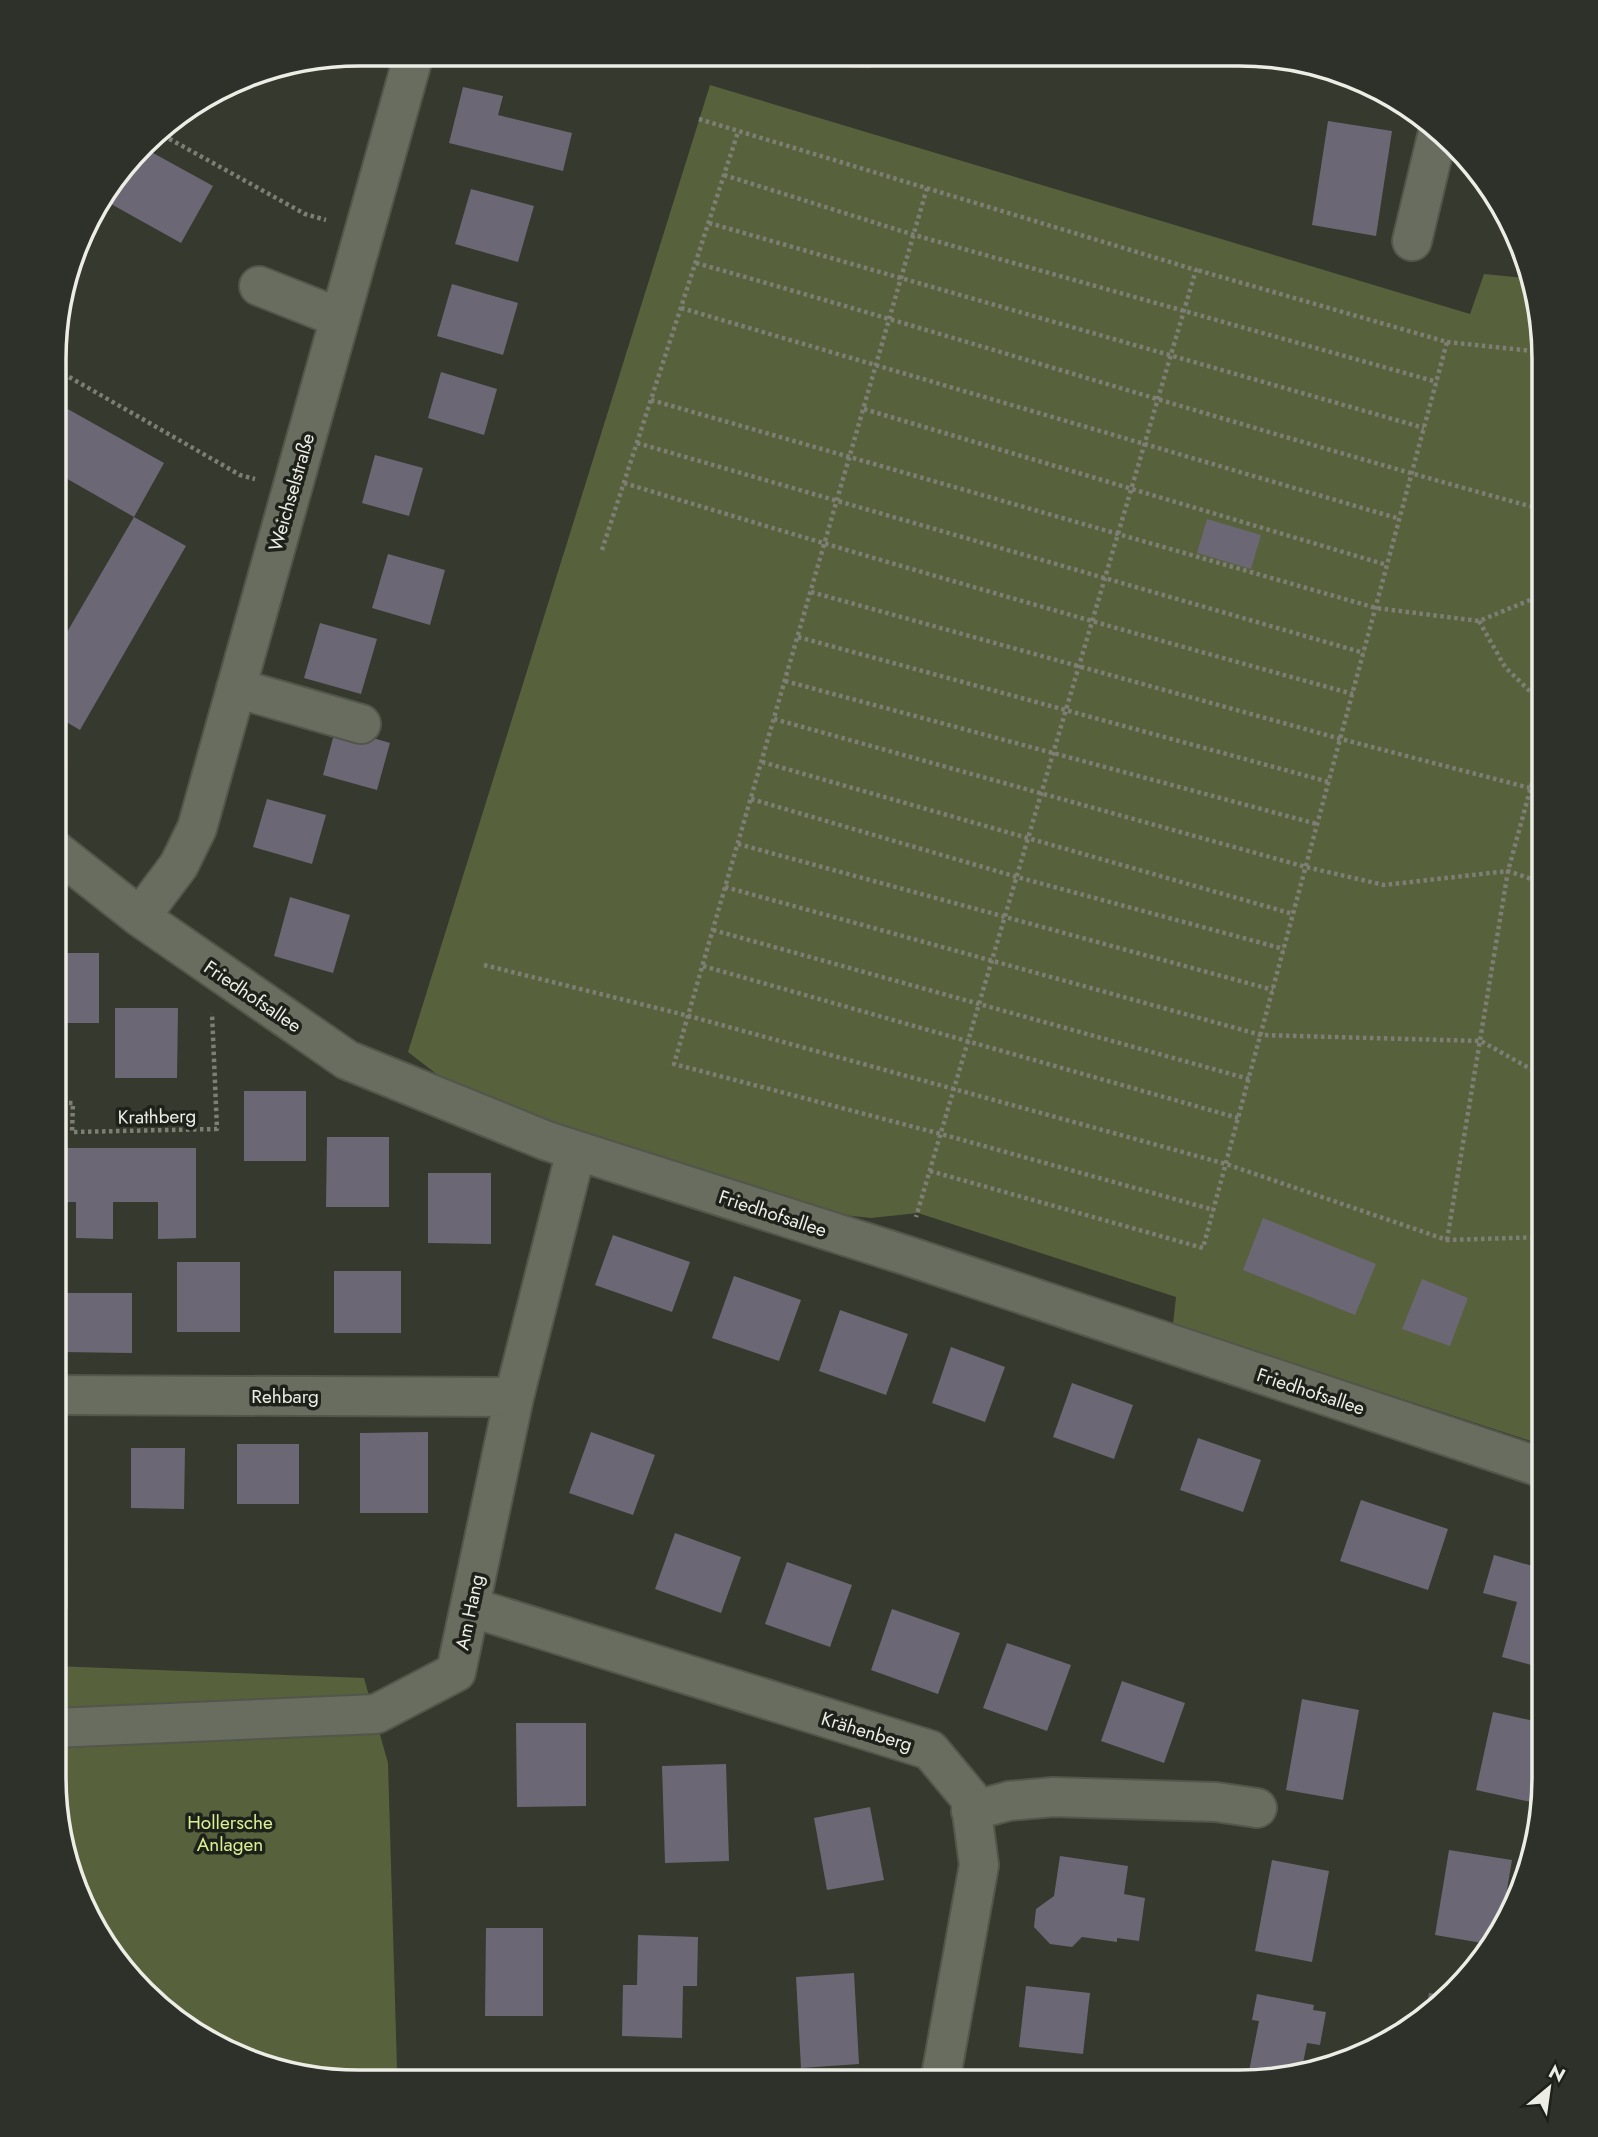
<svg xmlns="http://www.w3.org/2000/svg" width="1598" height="2137" font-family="Jost,sans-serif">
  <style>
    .green { fill: #57613c }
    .building { fill: #6c6775 }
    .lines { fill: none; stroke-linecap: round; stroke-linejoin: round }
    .minor-casing { stroke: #53564b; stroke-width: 42 }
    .path { stroke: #7d7f75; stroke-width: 4.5; stroke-dasharray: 3.5 3.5; stroke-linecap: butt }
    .minor { stroke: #696d5f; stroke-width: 38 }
    .labels { text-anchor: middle; stroke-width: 7; stroke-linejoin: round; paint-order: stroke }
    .street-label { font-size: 19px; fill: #eceee6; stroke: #1e201a }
    .park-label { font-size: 19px; fill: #d9f093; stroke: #1e201a }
    .rim { fill: none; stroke: #eceee6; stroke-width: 3.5 }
  </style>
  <rect width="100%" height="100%" fill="#36392d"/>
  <path class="green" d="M710 85 1470 314 1484 274 1525 278 1544 359 1543 1445 1173 1324 1176 1297 918 1213 871 1218 834 1214 540 1118 443 1079 408 1052Z
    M54 1666 364 1678 388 1763 397 2068 395 2080H320L190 2031 130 1979 86 1913 54 1778Z"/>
  <path class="building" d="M807 56H871L870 68 806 65Z
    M1068 56H1132V66L1068 62Z
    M282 67 275 80 259 72 261 71Z
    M463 87 503 96 498 115 572 133 563 171 449 143Z
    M1328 121 1392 131 1376 236 1312 225Z
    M144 148 213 186 181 243 102 199Z
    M471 189 534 206 518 262 455 244Z
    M452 284 518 303 503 355 437 336Z
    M441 372 497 389 484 435 428 418Z
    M57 403 164 463 134 517 57 473Z
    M375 455 423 468 409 516 362 503Z
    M134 517 186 546 80 730 56 716V651Z
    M1207 519 1261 535 1251 569 1197 553Z
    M388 554 445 570 430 625 372 608Z
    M320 623 377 639 361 694 304 678Z
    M336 727 390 743 377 790 323 775Z
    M267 799 326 815 312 864 253 847Z
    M290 897 350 915 333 973 274 956Z
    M56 953H99V1023H56Z
    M115 1008H178L177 1078H115Z
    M244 1091H306V1161H244Z
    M327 1137H389V1207H326Z
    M55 1148H196V1238L158 1239V1202H113V1239L76 1238V1202H55Z
    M428 1173H491V1244L428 1243Z
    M1263 1218 1376 1264 1355 1315 1243 1270Z
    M613 1235 690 1262 672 1312 595 1285Z
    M177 1262H240V1332H177Z
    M334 1271H401V1333H334Z
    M734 1276 801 1300 779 1361 712 1338Z
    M1422 1279 1468 1298 1450 1346 1402 1329Z
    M62 1293H132V1353L62 1352Z
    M840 1310 908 1334 886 1395 819 1371Z
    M951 1347 1005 1367 985 1422 932 1403Z
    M1072 1383 1133 1405 1114 1459 1053 1437Z
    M428 1432V1513H360V1433Z
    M591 1432 655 1455 633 1515 569 1493Z
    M1198 1438 1261 1460 1243 1512 1180 1490Z
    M237 1444H299V1504H237Z
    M131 1448H185L184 1509 131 1508Z
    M1361 1500 1448 1529 1428 1590 1340 1561Z
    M55 1509H67L68 1609H55Z
    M675 1533 741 1557 721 1613 655 1589Z
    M1494 1555 1543 1569V1668L1502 1657 1517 1602 1483 1593Z
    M787 1562 852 1585 830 1647 765 1624Z
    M892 1609 960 1633 938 1694 871 1670Z
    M1007 1643 1071 1665 1047 1731 983 1708Z
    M1122 1681 1185 1703 1164 1763 1101 1741Z
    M1302 1699 1359 1710 1343 1800 1286 1790Z
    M1493 1712 1543 1723V1768L1535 1803 1476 1790Z
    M516 1723H586V1806L517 1807Z
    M726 1764 729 1861 665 1863 662 1766Z
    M870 1807 884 1880 827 1890 814 1818Z
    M1449 1850 1512 1860 1500 1931 1494 1945 1435 1935Z
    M1060 1856 1128 1866 1124 1894 1145 1898 1139 1941 1117 1938V1942L1082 1937 1072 1947 1050 1944 1034 1927 1036 1909 1054 1896Z
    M1272 1860 1329 1871 1312 1962 1255 1951Z
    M486 1928H543V2016H485Z
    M638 1935 698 1937 697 1986H683L682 2038 622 2036 623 1985H637Z
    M854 1973 859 2064 801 2068 796 1977Z
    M1026 1986 1090 1993 1083 2054 1019 2047Z
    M1429 1993 1449 1996 1440 2007 1425 2017Z
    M1257 1994 1314 2005 1313 2010 1326 2012 1320 2045 1307 2043 1302 2068 1247 2081 1259 2021 1252 2020Z"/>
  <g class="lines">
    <defs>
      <path id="minor" d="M1412 241 1438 132
        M259 286 340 318
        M236 688 361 724
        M56 851 140 917 347 1060 547 1141 905 1255 1543 1468
        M140 917 179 865 197 828 414 54
        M55 1395 514 1397
        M470 1607 930 1750 970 1798 979 1865 940 2082
        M54 1728 376 1714 456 1672 514 1397 576 1151
        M971 1811 1009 1801 1053 1797 1216 1802 1257 1808"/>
    </defs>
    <use href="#minor" class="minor-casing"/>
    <path class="path" d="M699 119 1196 270 916 1217
      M157 132 305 214 326 220
      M724 175 914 235 1437 382
      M927 188 674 1064 941 1134 1214 1210
      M709 223 1424 428
      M696 263C979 343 1259 433 1544 510
      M681 308 1400 519
      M1447 342 1542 352
      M57 370 240 475 255 479
      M651 400 1376 608 1479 621 1535 598H1544
      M864 409 1387 565
      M637 443 1364 653
      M624 483C866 557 1109 627 1353 694
      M602 550 738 132
      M811 592 1341 739 1530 788
      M1479 621 1505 667 1544 705
      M798 637 1329 782
      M785 681 1317 824
      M774 719 1306 867 1384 885 1508 871 1543 883
      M762 762 1293 914
      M751 799 1017 877 1284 949
      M738 844 1273 990
      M725 887 1261 1035 1481 1041 1543 1076
      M713 930 1249 1079
      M484 965 689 1016 1226 1164 1447 1240 1543 1237
      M703 966 1238 1118
      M55 1103H73L72 1132 217 1129 212 1013
      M930 1171 1203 1248 1447 342 1197 270
      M1447 1240 1508 871 1544 739"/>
    <use href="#minor" class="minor"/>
  </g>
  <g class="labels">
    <g class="street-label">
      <text transform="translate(291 492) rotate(-74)" y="7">Weichselstraße</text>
      <text transform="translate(253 996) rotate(34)" y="7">Friedhofsallee</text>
      <text transform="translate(157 1116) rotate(-1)" y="7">Krathberg</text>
      <text transform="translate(773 1213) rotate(18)" y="7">Friedhofsallee</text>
      <text transform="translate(1311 1391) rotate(18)" y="7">Friedhofsallee</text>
      <text x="285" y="1403">Rehbarg</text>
      <text transform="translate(469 1612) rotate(-78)" y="7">Am Hang</text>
      <text transform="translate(867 1731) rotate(17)" y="7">Krähenberg</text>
    </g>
    <g class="park-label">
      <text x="230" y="1829">Hollersche<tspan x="230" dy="22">Anlagen</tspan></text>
    </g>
  </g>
  <path d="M0 0H1598V2137H0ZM359 66H1239A293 293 0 0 1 1532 359V1777A293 293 0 0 1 1239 2070H359A293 293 0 0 1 66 1777V359A293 293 0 0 1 359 66Z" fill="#2e302a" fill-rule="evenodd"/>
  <path class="rim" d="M359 66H1239A293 293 0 0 1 1532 359V1777A293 293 0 0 1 1239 2070H359A293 293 0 0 1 66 1777V359A293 293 0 0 1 359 66Z"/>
  <g transform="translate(1549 2088) rotate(29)" stroke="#1e201a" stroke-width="5" paint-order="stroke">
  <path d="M0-5L12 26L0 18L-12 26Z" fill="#eceee6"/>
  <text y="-10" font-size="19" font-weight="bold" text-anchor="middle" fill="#eceee6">N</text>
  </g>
</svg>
